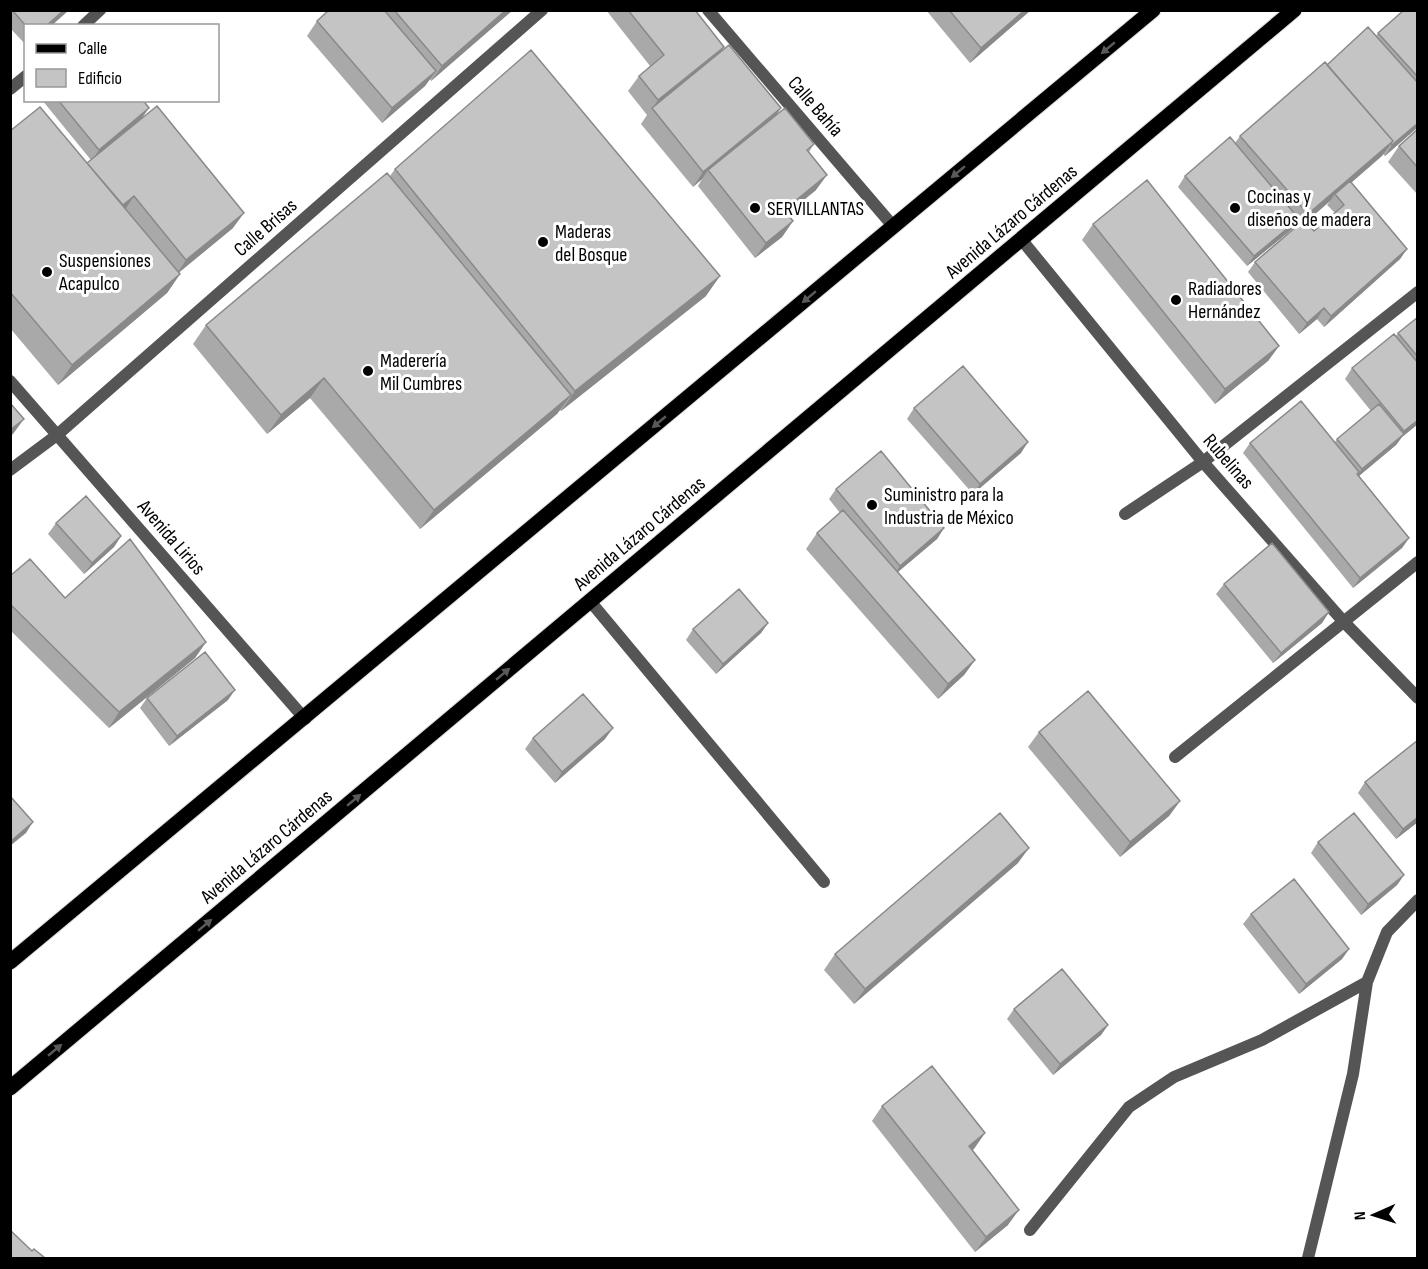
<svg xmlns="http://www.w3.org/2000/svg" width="1428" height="1269" font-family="'Sofia Sans Condensed',sans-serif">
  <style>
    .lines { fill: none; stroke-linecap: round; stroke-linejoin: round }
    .primary-casing { stroke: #dbdbdb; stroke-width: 17 }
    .minor { stroke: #555; stroke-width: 12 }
    .primary { stroke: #000; stroke-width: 15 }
    .wall { fill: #a9a9a9; fill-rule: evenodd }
    .shaded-wall { fill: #898989 }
    .building { fill: #c4c4c4; stroke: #898989; stroke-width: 1.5 }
    .oneway { fill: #595959 }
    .poi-dot { fill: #000; stroke: #fff; stroke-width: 2 }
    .labels { text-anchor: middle; stroke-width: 6; stroke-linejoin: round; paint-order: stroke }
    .street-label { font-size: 20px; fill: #000; stroke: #fff }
    .poi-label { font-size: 20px; fill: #000; stroke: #fff; text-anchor: start }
  </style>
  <rect width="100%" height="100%" fill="#fff"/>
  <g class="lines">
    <defs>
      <path id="primary" d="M10 962 1153 10
        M10 1088 1294 10"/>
    </defs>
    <use href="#primary" class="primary-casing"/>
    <path class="minor" d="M708 10 893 226
      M83 26 100 10
      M10 89 26 76
      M1021 239 1203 462 1343 621 1418 698
      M10 381 305 719
      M10 470 57 435 542 10
      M1125 514 1203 462 1418 292
      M590 601 824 882
      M1175 757 1418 562
      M1030 1230 1129 1107 1174 1077 1262 1040 1367 982
      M1308 1258 1353 1074 1367 982 1387 932 1418 900"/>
    <use href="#primary" class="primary"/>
  </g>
  <path class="wall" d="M10 10H69L51 26H26V45L10 28Z
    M329 10H513L431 81 430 79 425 86 382 123 307 36 317 21Z
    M606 10H695L724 47 721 52 781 108 775 116 814 144 809 152 816 190 787 214 793 221 782 237 755 258 698 186 702 179 693 187 641 124 647 115 628 91 639 76 650 66Z
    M926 10H1031L970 63Z
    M1418 10V127L1385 156 1383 154 1351 182 1407 249 1400 259 1324 327 1317 319 1299 334 1248 272 1255 262 1295 228 1294 226 1291 230 1247 266 1178 187 1185 176 1235 143 1240 136 1327 65 1376 36 1378 33ZM1330 201 1327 205 1335 213 1314 231 1306 222Z
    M42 100H143L142 118 233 228 179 272 180 274 167 293 58 385 10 328V131L87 163 91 160Z
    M1418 129V195L1388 162 1399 146Z
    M395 169 706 296 561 411 560 410 557 414 420 529 310 398 267 434 193 344 206 325 390 176Z
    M1093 224 1279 346 1268 361 1215 404 1082 240Z
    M1418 317V424L1402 437 1396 445 1359 476 1409 538 1402 548 1353 588 1243 453 1250 443 1335 442 1337 439 1371 411 1345 379 1352 368 1396 336 1398 333Z
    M914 408 1021 453 973 494 907 419Z
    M836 489 944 528 937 539 898 572 975 660 964 675 938 699 806 549 817 533 840 513 829 499Z
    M56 523 121 536 114 547 84 574 48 534Z
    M10 576 65 598 206 642 195 658 109 728 10 630Z
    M1224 584 1329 612 1322 623 1273 663 1216 594Z
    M768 623 761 633 716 674 686 640 693 629Z
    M147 698 228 700 169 746 140 708Z
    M1039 732 1180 801 1169 816 1120 857 1028 747Z
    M533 738 605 739 555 783 525 749Z
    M1365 782 1418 822 1396 839 1358 793Z
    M1318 842 1404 875 1397 885 1361 915 1311 853Z
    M1018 863 854 1004 824 970 835 954Z
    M1251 914 1349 949 1342 959 1299 994 1243 924Z
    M1014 1009 1108 1025 1101 1035 1053 1075 1007 1019Z
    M882 1106 985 1133 972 1150 1008 1225 975 1252 872 1121Z"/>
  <path class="shaded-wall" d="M64 10H69L51 26H46Z
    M506 10H513L431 81 442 66Z
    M1025 10H1031L970 63 981 48Z
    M724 47 713 62 652 109 658 100Z
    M436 71 425 86 382 123 392 108Z
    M149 108 142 118 92 160 99 150Z
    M781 108 770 124 708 170 702 179 693 187 703 172Z
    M1418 123V127L1385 156 1392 145Z
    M1393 141 1382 156 1336 196 1335 194 1330 201 1297 230 1308 214Z
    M827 175 816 190 773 225 784 210Z
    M134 196 124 211 121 207Z
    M244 213 233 228 176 275 186 260Z
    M1299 219 1291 230 1247 266 1254 256Z
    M793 221 782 237 755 258 766 243Z
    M1407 249 1400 259 1324 327 1331 316Z
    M180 274 167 293 58 385 72 365Z
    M720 276 706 296 561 411 575 391Z
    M1324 308 1317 319 1299 334 1307 323Z
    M1279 346 1268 361 1215 404 1225 389Z
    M324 378 310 398 267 434 281 415Z
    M571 395 557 414 420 529 434 510Z
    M24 419 13 434 10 436V430Z
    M1418 420V424L1402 437 1396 445 1354 480 1362 469 1398 439 1404 431Z
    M1028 442 1021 453 973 494 980 484Z
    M944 528 937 539 893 576 900 566Z
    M121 536 114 547 84 574 92 563Z
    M1409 538 1402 548 1353 588 1360 578Z
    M1329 612 1322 623 1273 663 1281 653Z
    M768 623 761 633 716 674 723 664Z
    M206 642 195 658 109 728 119 712Z
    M975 660 964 675 938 699 948 684Z
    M235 690 228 700 169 746 177 736Z
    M613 728 605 739 555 783 562 772Z
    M1180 801 1169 816 1120 857 1130 842Z
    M1418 817V822L1396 839 1403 829Z
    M33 822 26 833 10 846V842Z
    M1029 848 1018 863 854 1004 865 989Z
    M1404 875 1397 885 1361 915 1368 904Z
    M1349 949 1342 959 1299 994 1306 984Z
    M1108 1025 1101 1035 1053 1075 1060 1064Z
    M985 1133 974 1149 958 1162 969 1146Z
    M1019 1210 1008 1225 975 1252 986 1237Z"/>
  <path class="building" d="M12 10H64L46 26H26Z
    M329 10H384L436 71 392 108 317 21Z
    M394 10H506L442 66Z
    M628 10H695L724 47 658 100 639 76 664 55Z
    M949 10H1025L981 48Z
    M1404 10H1418V77L1378 33Z
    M1368 27 1418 83V123L1392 145 1391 143 1393 141 1327 65Z
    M729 45 781 108 703 172 652 108Z
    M531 50 720 276 575 391 395 169Z
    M1325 62 1393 141 1308 214 1240 136Z
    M58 100H143L149 108 99 150Z
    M157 106 244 213 186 260 134 196 123 205 87 163Z
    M40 107 180 274 72 365 10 292V131Z
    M785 108 814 144 807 150 827 175 784 210 793 221 766 243 708 170Z
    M1418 129V168L1399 146Z
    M1230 137 1299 219 1254 256 1185 176Z
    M387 173 571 395 434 510 324 378 281 415 206 325Z
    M1147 180 1279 346 1225 389 1093 224Z
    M1350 181 1407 249 1331 316 1324 308 1307 323 1255 262 1304 220 1314 231 1344 205 1335 194Z
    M1418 317V357L1398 333Z
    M1394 334 1418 363V420L1404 431 1352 368Z
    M963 366 1028 442 980 484 914 408Z
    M1301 401 1359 472 1357 474 1409 538 1360 578 1250 443Z
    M10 403 24 419 10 430Z
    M1379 404 1404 434 1362 469 1337 439Z
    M881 451 944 528 900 566 836 489Z
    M86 496 121 536 92 563 56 523Z
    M843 510 975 660 948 684 817 533Z
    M130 539 206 642 119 712 10 604V576L30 559 65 598Z
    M1272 543 1329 612 1281 653 1224 584Z
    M739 589 768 623 723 664 693 629Z
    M205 652 235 690 177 736 147 698Z
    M1088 691 1180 801 1130 842 1039 732Z
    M583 694 613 728 562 772 533 738Z
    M1418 740V817L1403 829 1365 782Z
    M10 796 33 822 10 842Z
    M1000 813 1029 848 865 989 835 954Z
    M1354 813 1404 875 1368 904 1318 842Z
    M1294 879 1349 949 1306 984 1251 914Z
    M1062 969 1108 1025 1060 1064 1014 1009Z
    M932 1066 985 1133 969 1146 1019 1210 986 1237 882 1106Z
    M10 1230 32 1251 34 1249 45 1258H10Z"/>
  <defs><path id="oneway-solid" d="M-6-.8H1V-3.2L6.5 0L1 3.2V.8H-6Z" transform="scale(1.5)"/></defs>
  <g class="oneway">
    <use href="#oneway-solid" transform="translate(1108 48) rotate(140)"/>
    <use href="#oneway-solid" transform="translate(958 172) rotate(140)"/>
    <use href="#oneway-solid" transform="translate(809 297) rotate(140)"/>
    <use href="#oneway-solid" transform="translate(659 422) rotate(140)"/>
    <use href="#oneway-solid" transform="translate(503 674) rotate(-40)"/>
    <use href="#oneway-solid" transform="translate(354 800) rotate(-40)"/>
    <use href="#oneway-solid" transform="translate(205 925) rotate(-40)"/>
    <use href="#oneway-solid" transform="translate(55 1050) rotate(-40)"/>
  </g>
  <g class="poi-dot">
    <circle cx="755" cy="208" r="6"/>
    <circle cx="1235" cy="208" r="6"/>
    <circle cx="543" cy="242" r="6"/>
    <circle cx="47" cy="272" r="6"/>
    <circle cx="1176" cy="300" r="6"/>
    <circle cx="368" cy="371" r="6"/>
    <circle cx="872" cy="505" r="6"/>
  </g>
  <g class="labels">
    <g class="street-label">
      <text transform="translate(816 106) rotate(49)" y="7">Calle Bahía</text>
      <text transform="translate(1011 221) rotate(-40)" y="7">Avenida Lázaro Cárdenas</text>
      <text transform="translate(265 227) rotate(-41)" y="7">Calle Brisas</text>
      <text transform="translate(1229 461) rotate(49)" y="7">Rubelinas</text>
      <text transform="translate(639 533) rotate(-40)" y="7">Avenida Lázaro Cárdenas</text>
      <text transform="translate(172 537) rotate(49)" y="7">Avenida Lirios</text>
      <text transform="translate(266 846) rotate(-40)" y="7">Avenida Lázaro Cárdenas</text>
    </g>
    <g class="poi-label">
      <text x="1247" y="203">Cocinas y<tspan x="1247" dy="23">diseños de madera</tspan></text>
      <text x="767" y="215">SERVILLANTAS</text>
      <text x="555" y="238">Maderas<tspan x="555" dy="23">del Bosque</tspan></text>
      <text x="59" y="267">Suspensiones<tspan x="59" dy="23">Acapulco</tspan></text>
      <text x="1188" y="295">Radiadores<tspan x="1188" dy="23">Hernández</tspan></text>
      <text x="380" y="367">Maderería<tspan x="380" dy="23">Mil Cumbres</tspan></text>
      <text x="884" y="501">Suministro para la<tspan x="884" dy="23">Industria de México</tspan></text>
    </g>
  </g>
  <rect width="1428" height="1269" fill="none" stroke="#000000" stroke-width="24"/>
  <rect x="24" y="24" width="195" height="78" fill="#ffffff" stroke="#999999" stroke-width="1.5"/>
  <rect x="36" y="44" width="30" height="9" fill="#000000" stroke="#999999" stroke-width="1.5"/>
  <text x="78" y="54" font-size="18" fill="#000000">Calle</text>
  <rect x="36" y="69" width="30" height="18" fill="#c4c4c4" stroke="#999999" stroke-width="1.5"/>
  <text x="78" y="84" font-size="18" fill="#000000">Edificio</text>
  <g transform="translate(1374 1215) rotate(267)" stroke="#ffffff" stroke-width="4.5" paint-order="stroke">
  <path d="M0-4.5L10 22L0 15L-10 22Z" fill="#000000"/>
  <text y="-9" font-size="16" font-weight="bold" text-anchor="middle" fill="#000000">N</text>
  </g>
</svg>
